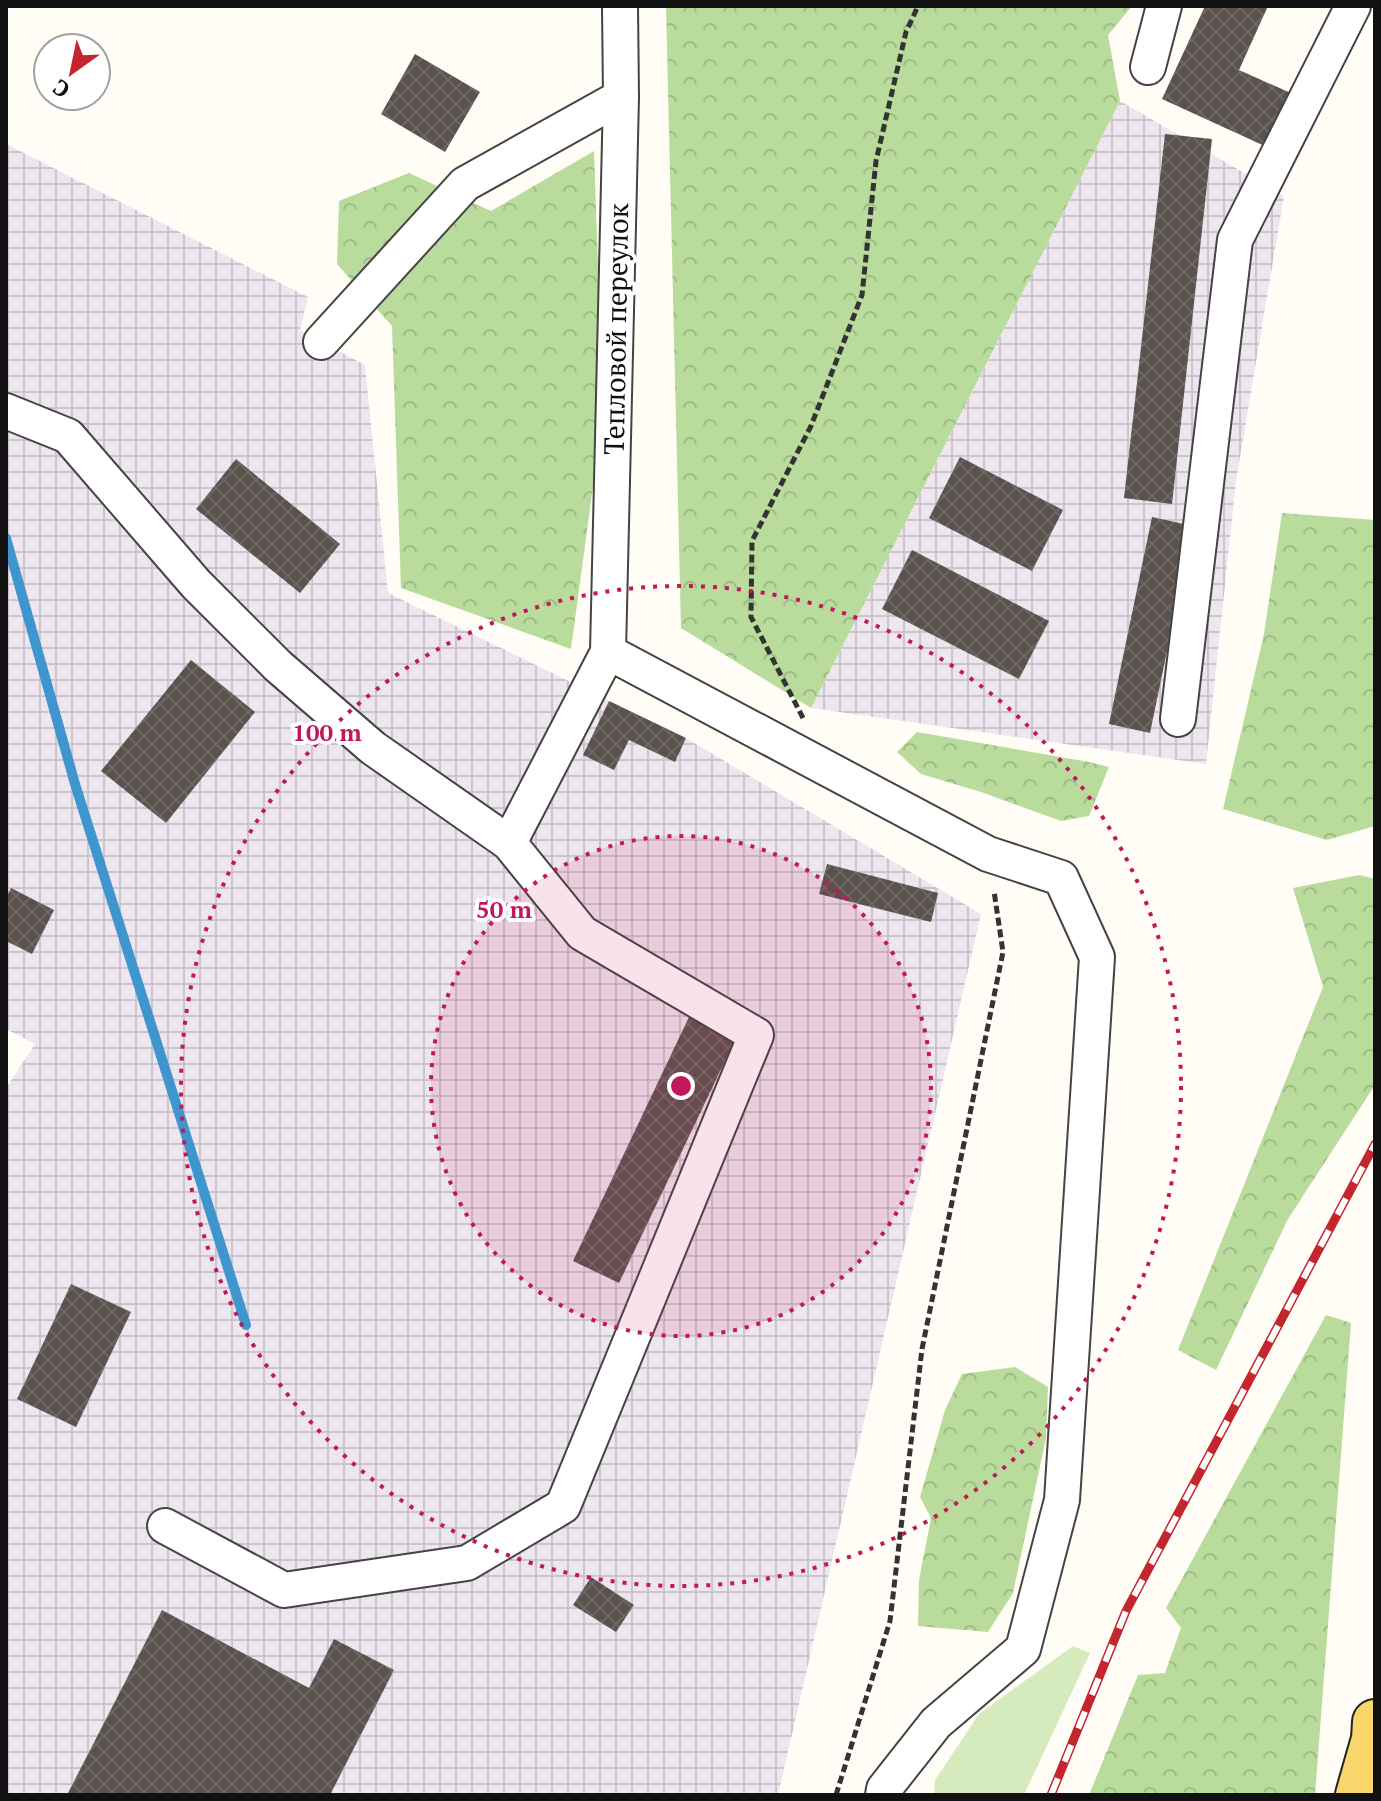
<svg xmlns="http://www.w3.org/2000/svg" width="1381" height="1801" font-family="'PT Serif',serif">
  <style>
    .industrial { fill: url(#industrial-grid) }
    .grass { fill: #d5ebbd }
    .forest { fill: url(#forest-crowns) }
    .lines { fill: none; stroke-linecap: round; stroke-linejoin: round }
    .stream { stroke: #3f96cf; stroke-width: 10 }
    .building { fill: url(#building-cross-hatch) }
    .minor-casing { stroke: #444; stroke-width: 38 }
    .major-casing { stroke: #222; stroke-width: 48 }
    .path { stroke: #333; stroke-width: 5; stroke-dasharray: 8 4; stroke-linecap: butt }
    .minor { stroke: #fff; stroke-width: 34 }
    .major { stroke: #f9d66b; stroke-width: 44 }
    .rail-casing { stroke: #c4262e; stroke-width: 9 }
    .rail { stroke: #fff; stroke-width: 6; stroke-dasharray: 18; stroke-linecap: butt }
    .ring { fill: none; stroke: #c2185b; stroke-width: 4; stroke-dasharray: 4 8 }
    .labels { text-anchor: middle; stroke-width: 8; stroke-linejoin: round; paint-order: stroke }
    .street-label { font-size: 28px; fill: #111; stroke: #fff }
    .centre { fill: #c2185b; stroke: #fff; stroke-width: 4 }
    .ring-label { font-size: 24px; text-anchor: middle; font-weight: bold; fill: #c2185b; stroke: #fff; stroke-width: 8; stroke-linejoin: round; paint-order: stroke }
  </style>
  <defs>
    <pattern id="industrial-grid" width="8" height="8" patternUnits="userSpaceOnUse" patternTransform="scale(2)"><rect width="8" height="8" fill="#eee6ef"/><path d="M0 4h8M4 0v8" fill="none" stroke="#cbc4cc"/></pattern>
    <pattern id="forest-crowns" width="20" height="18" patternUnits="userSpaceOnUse" patternTransform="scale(2)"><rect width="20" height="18" fill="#b9dc9c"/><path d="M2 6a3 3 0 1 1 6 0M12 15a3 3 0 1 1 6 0" fill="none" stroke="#9ebc85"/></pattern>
    <pattern id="building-cross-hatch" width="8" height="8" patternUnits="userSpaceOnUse" patternTransform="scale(2)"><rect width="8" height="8" fill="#5a524d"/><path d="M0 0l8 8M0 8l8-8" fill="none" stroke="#6d6662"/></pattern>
  </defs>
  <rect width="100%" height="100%" fill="#fffdf5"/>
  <path class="industrial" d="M1120 101 1284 196 1236 481 1206 764 811 708Z
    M6 144 308 297 300 330 365 365 388 593 686 738 981 914 778 1795H6V1088L35 1044 6 1029Z"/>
  <path class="grass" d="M1073 1646 1090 1653 1024 1795H934L935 1780 979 1714Z"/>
  <path class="forest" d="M666 6H1132L1108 35 1120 101 811 708 681 628Z
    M594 151 603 412 571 649 401 588 392 326 337 264 339 201 409 173 491 211Z
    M1282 513 1375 520V826L1327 840 1223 809 1264 634Z
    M917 732 1089 762 1109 767 1089 816 1061 821 981 792 921 774 897 752Z
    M1359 875 1375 879V1085L1288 1219 1216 1370 1178 1350 1323 987 1293 888Z
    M1326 1315 1351 1323 1315 1795H1089L1138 1675 1165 1673 1181 1628 1166 1608Z
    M1015 1367 1048 1387 1046 1438 1013 1593 988 1632 918 1626 919 1580 931 1518 920 1497 945 1410 962 1374Z"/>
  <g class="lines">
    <path class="stream" d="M6 538 75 784 246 1325"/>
  </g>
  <path class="building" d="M1205 6H1268L1239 70 1293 94 1269 148 1162 99Z
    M415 54 480 92 445 152 381 114Z
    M1165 134 1212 139 1172 504 1124 498Z
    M960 457 1063 510 1032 571 929 518Z
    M236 459 340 544 300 593 196 509Z
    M1152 517 1193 526 1150 733 1109 724Z
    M912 550 1049 621 1019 679 882 609Z
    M191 660 255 712 166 823 101 771Z
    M609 701 686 738 675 762 629 740 614 770 583 755Z
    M827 864 938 893 931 922 819 894Z
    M11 888 54 910 32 954 6 941V898Z
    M689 1017 735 1040 619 1283 573 1261Z
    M71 1284 131 1312 76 1427 17 1399Z
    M591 1577 634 1605 616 1632 573 1605Z
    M162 1610 309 1688 334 1639 394 1670 330 1795H67Z"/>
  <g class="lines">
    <defs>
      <path id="minor" d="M1148 67 1164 6
        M321 342 465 184 621 97
        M6 411 68 436 196 584 278 666 373 748 509 843
        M608 652 988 854 1061 878 1097 957 1062 1500 1023 1649 936 1723 884 1789 883 1795
        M1178 719 1235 240 1353 6
        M165 1526 284 1590 467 1563 563 1506 756 1035 582 933 509 843 608 652 621 97 620 6"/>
      <path id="major" d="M1358 1795 1374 1739 1375 1722"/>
    </defs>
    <use href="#minor" class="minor-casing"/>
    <use href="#major" class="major-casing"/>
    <path class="path" d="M803 718 751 617 752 541 811 426 862 295 876 161 906 32 918 6
      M836 1795 890 1621 922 1349 1003 952 994 891"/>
    <use href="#minor" class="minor"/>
    <use href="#major" class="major"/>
    <defs>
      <path id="rail" d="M1051 1795 1126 1611 1375 1144"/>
    </defs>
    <use href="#rail" class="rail-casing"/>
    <use href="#rail" class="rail"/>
  </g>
  <circle cx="681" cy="1086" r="250" fill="#c2185b" fill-opacity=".12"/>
  <g class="ring">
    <circle cx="681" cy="1086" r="250"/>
    <circle cx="681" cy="1086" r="500"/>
  </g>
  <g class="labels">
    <g class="street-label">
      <text transform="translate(616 329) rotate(-89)" y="10">Тепловой переулок</text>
    </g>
  </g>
  <circle cx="681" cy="1086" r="12" class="centre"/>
  <g class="ring-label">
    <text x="327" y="741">100 m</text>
    <text x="504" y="918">50 m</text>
  </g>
  <rect width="1381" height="1801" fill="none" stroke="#111111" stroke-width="16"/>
  <g transform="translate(72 72) rotate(213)"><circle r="38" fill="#ffffff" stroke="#a0a0a0" stroke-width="2"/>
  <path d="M0-6L14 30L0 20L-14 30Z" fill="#c4262e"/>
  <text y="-12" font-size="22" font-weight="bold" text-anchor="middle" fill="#111111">С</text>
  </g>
</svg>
